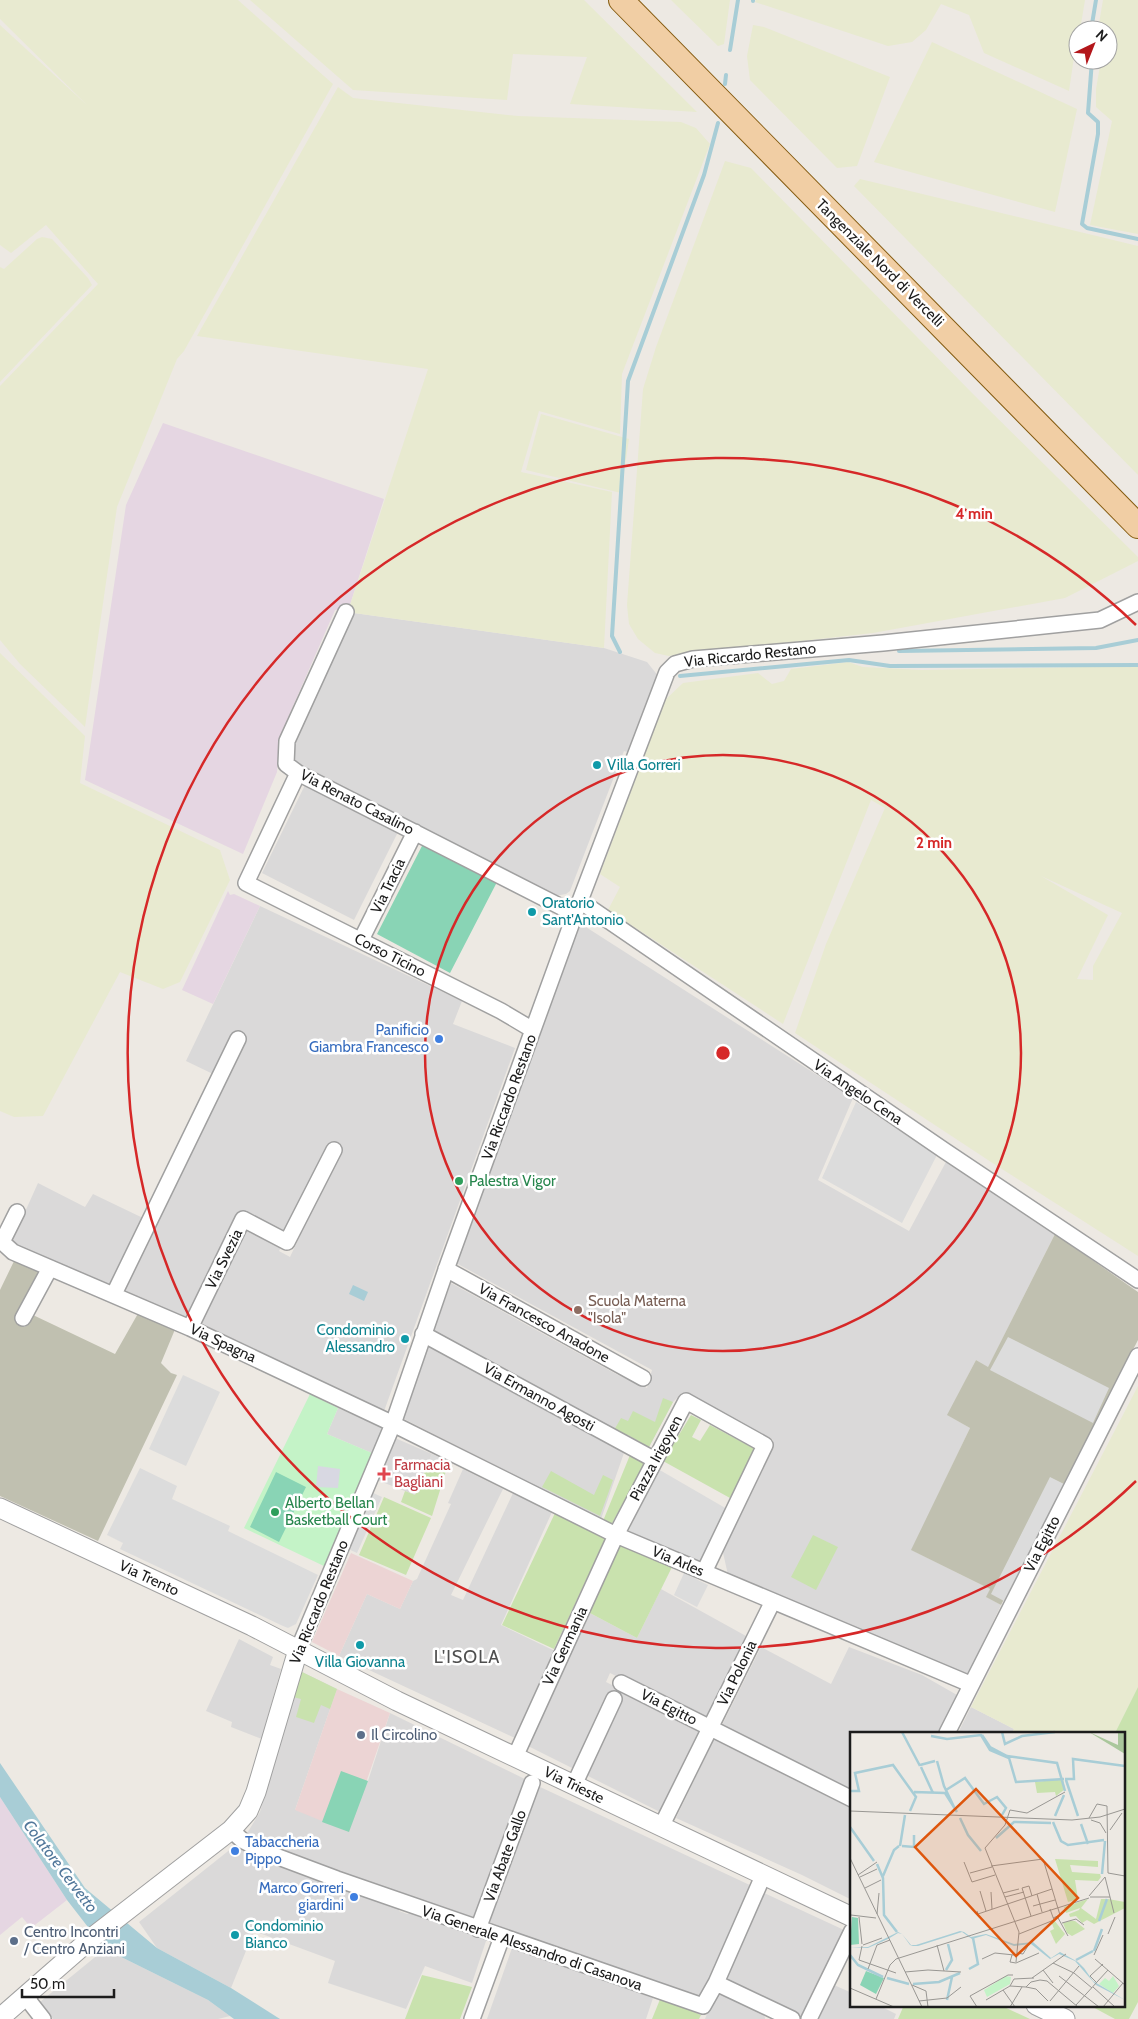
<svg xmlns="http://www.w3.org/2000/svg" width="1138" height="2019" font-family="Cabin,sans-serif">
  <style>
    .residential { fill: #dad9d9 }
    .commercial { fill: #ecd4d4 }
    .industrial { fill: #e5d6e2 }
    .construction { fill: #c0c0b0 }
    .farmland { fill: #e8ead0; fill-rule: evenodd }
    .grass { fill: #c9e2ae }
    .park { fill: #c4f3c7 }
    .pitch { fill: #89d4b5 }
    .parking { fill: #dcdcdc }
    .plaza { fill: #d8d8e2 }
    .water { fill: #a8cdd6 }
    .lines { fill: none; stroke-linecap: round; stroke-linejoin: round }
    .stream { stroke: #a8cdd6; stroke-width: 4 }
    .minor-casing { stroke: #a0a0a0; stroke-width: 18 }
    .tertiary-casing { stroke: #a0a0a0; stroke-width: 21 }
    .primary-casing { stroke: #855b10; stroke-width: 26 }
    .minor { stroke: #fff; stroke-width: 15 }
    .tertiary { stroke: #fff; stroke-width: 19 }
    .primary { stroke: #f1cea4; stroke-width: 24 }
    .ring { fill: none; stroke: #d62828; stroke-width: 2.5 }
    .culture-dot { fill: #0f9aa8; stroke: #fff; stroke-width: 2 }
    .shop-dot { fill: #3f7fe0; stroke: #fff; stroke-width: 2 }
    .leisure-dot { fill: #2e9e5b; stroke: #fff; stroke-width: 2 }
    .education-dot { fill: #8d6e63; stroke: #fff; stroke-width: 2 }
    .health-dot { fill: #e0444e; stroke: #fff; stroke-width: 2 }
    .service-dot { fill: #5c6f8a; stroke: #fff; stroke-width: 2 }
    .labels { text-anchor: middle; stroke-width: 5; stroke-linejoin: round; paint-order: stroke }
    .street-label { font-size: 15px; fill: #1c1c1c; stroke: #fff }
    .culture-label { font-size: 15px; fill: #0d838f; stroke: #fff; text-anchor: start }
    .shop-label { font-size: 15px; fill: #366cbe; stroke: #fff; text-anchor: end }
    .leisure-label { font-size: 15px; fill: #27864d; stroke: #fff; text-anchor: start }
    .education-label { font-size: 15px; fill: #785e54; stroke: #fff; text-anchor: start }
    .health-label { font-size: 15px; fill: #be3a42; stroke: #fff; text-anchor: start }
    .service-label { font-size: 15px; fill: #4e5e75; stroke: #fff; text-anchor: start }
    .water-label { font-size: 16px; font-style: italic; fill: #51779a; stroke: #fff }
    .quarter-label { font-size: 18px; letter-spacing: 1px; fill: #4f4f4f; stroke: #fff }
    .inset-river { fill: none; stroke: #a8cdd6; stroke-width: 2.5 }
    .inset-road { fill: none; stroke: #999793; stroke-width: 1 }
    .view { fill: #de560d; fill-opacity: 0.15; stroke: #de560d; stroke-width: 2.5 }
    .inset-edge { fill: none; stroke: #1c1c1c; stroke-width: 2.5 }
    .centre { fill: #d62828; stroke: #fff; stroke-width: 2.5 }
    .ring-label { font-size: 15px; text-anchor: middle; font-weight: bold; fill: #d62828; stroke: #fff; stroke-width: 5; stroke-linejoin: round; paint-order: stroke }
  </style>
  <rect width="100%" height="100%" fill="#ede9e3"/>
  <path class="residential" d="M354 613 604 648 647 662 659 677 630 753 624 751 570 891 566 894 555 896 291 761 292 750Z
    M305 785 398 832 354 920 262 873Z
    M260 906 462 1001 453 1024 515 1048 383 1414 200 1324 245 1227 282 1245 279 1251 290 1257 300 1236 303 1221 287 1234 240 1213 235 1217 189 1320 11 1243 38 1183 85 1207 93 1194 143 1218 213 1074 186 1061Z
    M578 922 853 1098 818 1180 909 1231 947 1160 1055 1234 988 1368 976 1360 948 1415 970 1428 912 1550 990 1589 987 1597 1001 1605 968 1675 728 1575 722 1548 773 1440 682 1393 673 1402 649 1447 628 1435 625 1439 433 1333 451 1283 616 1374 647 1388 652 1370 456 1263 531 1059Z
    M429 1341 625 1450 601 1519 400 1417Z
    M338 1408 383 1428 372 1453 327 1434Z
    M395 1438 432 1454 415 1495 377 1480Z
    M463 1469 503 1489 451 1595 463 1600 513 1493 552 1512 501 1625 559 1653 517 1739 339 1656 367 1594 400 1609 413 1581 417 1579 451 1504 448 1503Z
    M661 1589 746 1636 705 1720 610 1673 606 1682 702 1730 660 1812 526 1745 588 1612 637 1638Z
    M239 1639 273 1657 270 1665 281 1669 267 1719 270 1721 262 1739 231 1727 232 1722 206 1711Z
    M761 1647 831 1684 849 1647 922 1675 957 1695 938 1733H852V1794L720 1729Z
    M300 1671 337 1689 295 1810 368 1781 390 1713 529 1781 477 1924 279 1853 246 1835 260 1812Z
    M971 1707 1014 1729 1012 1733H958Z
    M716 1735 852 1804V1900L802 1875 676 1818Z
    M538 1786 754 1887 705 2000 485 1925Z
    M239 1847 331 1883 330 1887 339 1890 344 1887 399 1908V1911L407 1914 412 1912 487 1938 472 1983 425 1966 406 2009 328 1983 335 1961 254 1931 231 1988 157 1948 139 1922 232 1848Z
    M760 1891 844 1930 805 2019H799L721 1981Z
    M512 1948 653 1998 646 2019H487Z
    M105 1949 208 2000 230 2016 218 2019H53L40 2002Z
    M834 1985 852 1993V2005H878L896 2014 894 2019H819Z
    M718 1986 764 2008 765 2019H705Z"/>
  <path class="commercial" d="M351 1553 413 1581 400 1609 367 1594 339 1656 312 1642Z
    M337 1689 390 1713 349 1832 295 1810Z"/>
  <path class="industrial" d="M163 423 384 499 349 608 335 610 280 736 277 772 243 854 85 780 126 505Z
    M228 891 230 895 234 894 260 906 213 1004 182 990Z
    M0 1797 67 1900 31 1928 22 1917 0 1935Z"/>
  <path class="construction" d="M1055 1234 1138 1292V1340L1001 1605 986 1597 990 1589 911 1550 970 1428 947 1415 976 1360 988 1367Z
    M16 1257 45 1270 17 1323 25 1327 33 1315 115 1354 140 1310 176 1327 161 1363 171 1373 177 1375 98 1541 0 1496V1290Z"/>
  <path class="farmland" d="M0 0H238L333 84 184 351 177 359 117 507 85 727 20 664 0 640V386L98 284 46 225 11 253 0 245V25L88 106 0 19Z
    M250 0H584L697 112 570 104 587 57 513 54 507 100 353 90Z
    M671 0H730L724 44 718 46Z
    M756 0H1085L1080 30H1078L1069 91 984 53 969 15 941 4 926 30 912 42 888 46 755 2Z
    M1103 0H1138V234L1090 225 1112 121 1096 107V89L1101 60H1108V30L1098 29Z
    M753 25 764 27 890 77 857 166 837 168 750 80 747 56Z
    M932 42 1077 109 1055 212 874 162Z
    M338 87 353 98 518 116 681 122 696 128 710 144 622 374 620 434 539 411 521 472 612 492 604 648 354 613 349 608 428 369 197 336Z
    M725 161 751 168 974 395 1138 557V561L1065 598 873 633 669 656 655 653 638 639 629 624 627 605 643 389 656 347Z
    M860 179 1138 246V475L854 186Z
    M42 237 52 239 88 278 92 285 0 382V267L4 269 37 239Z
    M541 414 629 439 621 493 526 470Z
    M0 653 85 736 80 783 220 850 230 880 180 982 163 989 120 972 43 1116 14 1117 0 1111Z
    M848 662 863 667 922 670 1138 666V1256L991 1162 795 1033 826 944 885 808 871 800 783 1024 608 910 620 887 600 874 665 700 683 683 758 673 772 684 784 681 791 669ZM1041 876 1122 913 1093 966V980L1077 979 1108 915Z
    M1138 1386V1687L1115 1733H1012L1014 1729 971 1707Z"/>
  <path class="grass" d="M663 1398 673 1402 649 1447 628 1435 625 1439 613 1432 621 1418 628 1421 633 1411 655 1422Z
    M691 1415 701 1420 692 1437 700 1441 710 1425 755 1449 730 1498 663 1461Z
    M630 1455 645 1463 611 1525 603 1521Z
    M428 1463 446 1471 432 1516 401 1502 405 1491 415 1495Z
    M551 1471 594 1495 603 1475 613 1480 600 1516 542 1487Z
    M384 1497 431 1518 406 1575 359 1555Z
    M555 1513 606 1537 554 1649 502 1625Z
    M813 1535 838 1547 816 1590 791 1577Z
    M619 1545 672 1567 637 1638 588 1612Z
    M300 1671 337 1689 330 1709 321 1705 314 1723 296 1717 301 1699 293 1697Z
    M1138 1687V2002L1129 2019H1115L1089 2005H1124V1733H1115Z
    M422 1975 472 1987 460 2019H405Z
    M661 1997 701 2015 699 2019H652Z
    M904 2005H1000L1030 2019H898Z"/>
  <path class="park" d="M310 1394 338 1408 327 1434 372 1453 326 1567 244 1528Z"/>
  <path class="pitch" d="M423 844 497 882 450 973 377 934Z
    M276 1472 306 1487 279 1542 250 1527Z
    M341 1771 368 1781 349 1832 322 1822Z"/>
  <path class="parking" d="M856 1102 937 1155 902 1223 822 1178Z
    M1008 1337 1109 1388 1093 1423 990 1370Z
    M183 1375 220 1392 186 1466 149 1449Z
    M432 1454 449 1462 446 1471 428 1463Z
    M140 1468 177 1486 172 1499 230 1526 228 1531 318 1575 296 1624 288 1628 283 1626 120 1549 123 1543 107 1535Z
    M658 1469 727 1509 701 1564 628 1532Z
    M1050 1477 1064 1484 1004 1601 991 1594Z
    M371 1492 382 1497 357 1553 346 1548Z
    M684 1573 708 1585 697 1607 674 1595Z"/>
  <path class="plaza" d="M318 1466 340 1469 338 1488 316 1487Z"/>
  <path class="water" d="M353 1285 368 1292 364 1301 349 1294Z
    M0 1763 85 1888 157 1948 231 1988 280 2019H234L208 2000 105 1949 67 1900 0 1797Z"/>
  <g class="lines">
    <path class="stream" d="M753 1V0
      M1091 30 1096 0
      M730 50 738 0
      M1092 60 1088 113 1098 122V134L1082 224 1087 228 1138 239
      M725 84 726 75
      M899 651 1096 648 1138 640
      M620 652 612 636 628 381 704 175 718 123
      M680 676 849 660 890 666 1138 665"/>
    <defs>
      <path id="minor" d="M346 612 287 741 286 764 298 773 575 914
        M298 773 246 883 501 1011 533 1030
        M580 901 945 1151 1138 1280
        M361 940 415 832
        M17 1212 2 1242 13 1252 190 1328 385 1420 616 1535 970 1684
        M446 1269 643 1378
        M114 1294 238 1039
        M23 1318 50 1268
        M190 1328 243 1219 287 1242 334 1150
        M423 1334 655 1460
        M298 1650 393 1424 448 1264 575 914 667 672 675 664 693 659 883 643 1100 620 1138 602
        M621 1683 852 1799
        M947 1733 1138 1356
        M515 1757 616 1535 686 1401 765 1445 704 1572
        M574 1785 614 1699
        M661 1827 773 1601
        M231 1830 242 1840 265 1852 337 1879 703 2006 716 1983 763 1876
        M478 1929 532 1783
        M716 1983 792 2019
        M25 1996 43 2019
        M472 2019 502 1937
        M809 2019 852 1931"/>
      <path id="tertiary" d="M0 1508 252 1626 397 1701 852 1917
        M1036 2005 1065 2019
        M0 2018 94 1936 231 1830 248 1811 256 1792 298 1650"/>
      <path id="primary" d="M621 0 1138 526"/>
    </defs>
    <use href="#minor" class="minor-casing"/>
    <use href="#tertiary" class="tertiary-casing"/>
    <use href="#primary" class="primary-casing"/>
    <use href="#minor" class="minor"/>
    <use href="#tertiary" class="tertiary"/>
    <use href="#primary" class="primary"/>
  </g>
  <g class="ring">
    <circle cx="723" cy="1053" r="298"/>
    <path d="M1136 1481A595 595 0 1 1 1136 625"/>
  </g>
  <g class="culture-dot">
    <circle cx="597" cy="765" r="5"/>
    <circle cx="532" cy="912" r="5"/>
    <circle cx="405" cy="1339" r="5"/>
    <circle cx="360" cy="1645" r="5"/>
    <circle cx="235" cy="1935" r="5"/>
  </g>
  <g class="shop-dot">
    <circle cx="439" cy="1039" r="5"/>
    <circle cx="235" cy="1851" r="5"/>
    <circle cx="354" cy="1897" r="5"/>
  </g>
  <g class="leisure-dot">
    <circle cx="459" cy="1181" r="5"/>
    <circle cx="275" cy="1512" r="5"/>
  </g>
  <circle class="education-dot" cx="578" cy="1310" r="5"/>
  <path class="health-dot" d="M381.5 1466.5h5v5h5v5h-5v5h-5v-5h-5v-5h5z"/>
  <g class="service-dot">
    <circle cx="361" cy="1735" r="5"/>
    <circle cx="14" cy="1941" r="5"/>
  </g>
  <g class="labels">
    <g class="street-label">
      <text transform="translate(880 263) rotate(45)" y="5">Tangenziale Nord di Vercelli</text>
      <text transform="translate(750 655) rotate(-6)" y="5">Via Riccardo Restano</text>
      <text transform="translate(357 802) rotate(27)" y="5">Via Renato Casalino</text>
      <text transform="translate(388 886) rotate(-64)" y="5">Via Tracia</text>
      <text transform="translate(390 955) rotate(27)" y="5">Corso Ticino</text>
      <text transform="translate(858 1092) rotate(34)" y="5">Via Angelo Cena</text>
      <text transform="translate(509 1097) rotate(-70)" y="5">Via Riccardo Restano</text>
      <text transform="translate(224 1259) rotate(-64)" y="5">Via Svezia</text>
      <text transform="translate(544 1323) rotate(29)" y="5">Via Francesco Anadone</text>
      <text transform="translate(223 1343) rotate(25)" y="5">Via Spagna</text>
      <text transform="translate(539 1397) rotate(29)" y="5">Via Ermanno Agosti</text>
      <text transform="translate(656 1458) rotate(-62)" y="5">Piazza Irigoyen</text>
      <text transform="translate(1042 1544) rotate(-63)" y="5">Via Egitto</text>
      <text transform="translate(678 1561) rotate(23)" y="5">Via Arles</text>
      <text transform="translate(149 1578) rotate(25)" y="5">Via Trento</text>
      <text transform="translate(319 1602) rotate(-68)" y="5">Via Riccardo Restano</text>
      <text transform="translate(565 1646) rotate(-65)" y="5">Via Germania</text>
      <text transform="translate(737 1673) rotate(-64)" y="5">Via Polonia</text>
      <text transform="translate(669 1707) rotate(27)" y="5">Via Egitto</text>
      <text transform="translate(574 1785) rotate(26)" y="5">Via Trieste</text>
      <text transform="translate(505 1856) rotate(-70)" y="5">Via Abate Gallo</text>
      <text transform="translate(532 1948) rotate(19)" y="5">Via Generale Alessandro di Casanova</text>
    </g>
    <g class="culture-label">
      <text x="607" y="770">Villa Gorreri</text>
      <text x="542" y="908">Oratorio<tspan x="542" dy="17">Sant'Antonio</tspan></text>
      <text x="395" y="1335" text-anchor="end">Condominio<tspan x="395" dy="17">Alessandro</tspan></text>
      <text x="360" y="1667" text-anchor="middle">Villa Giovanna</text>
      <text x="245" y="1931">Condominio<tspan x="245" dy="17">Bianco</tspan></text>
    </g>
    <g class="shop-label">
      <text x="429" y="1035">Panificio<tspan x="429" dy="17">Giambra Francesco</tspan></text>
      <text x="245" y="1847" text-anchor="start">Tabaccheria<tspan x="245" dy="17">Pippo</tspan></text>
      <text x="344" y="1893">Marco Gorreri<tspan x="344" dy="17">giardini</tspan></text>
    </g>
    <g class="leisure-label">
      <text x="469" y="1186">Palestra Vigor</text>
      <text x="285" y="1508">Alberto Bellan<tspan x="285" dy="17">Basketball Court</tspan></text>
    </g>
    <g class="education-label">
      <text x="588" y="1306">Scuola Materna<tspan x="588" dy="17">"Isola"</tspan></text>
    </g>
    <g class="health-label">
      <text x="394" y="1470">Farmacia<tspan x="394" dy="17">Bagliani</tspan></text>
    </g>
    <g class="service-label">
      <text x="371" y="1740">Il Circolino</text>
      <text x="24" y="1937">Centro Incontri<tspan x="24" dy="17">/ Centro Anziani</tspan></text>
    </g>
    <g class="water-label">
      <text transform="translate(61 1866) rotate(53)" y="6">Colatore Cervetto</text>
    </g>
    <g class="quarter-label">
      <text x="467" y="1663">L'ISOLA</text>
    </g>
  </g>
  <g transform="translate(850 1732)">
    <rect width="275" height="275" fill="#ede9e3"/>
    <path d="M213 47 215 57 206 64 205 60 187 61 185 50ZM205 127 248 129V135L220 133 222 140 250 142 251 145 248 149 225 148 228 167 218 170ZM238 167 231 176 246 187 251 167H257L256 171 258 167 275 170V176L244 192 237 188 232 191 226 184 220 185 219 182 229 178 230 176 216 181 214 175ZM204 188 215 202 206 212 200 199 204 197 201 189ZM220 189H225L235 197 222 204 217 201 213 191Z" fill="#c9e2ae"/>
    <path d="M239 0 268 13V0H275V22Z" fill="#aac79c"/>
    <path d="M156 244 161 245 160 252 137 265 134 258ZM263 244 269 254 263 261 249 252 255 246 259 249Z" fill="#c4f3c7"/>
    <path d="M2 185 8 186 9 212 0 213ZM16 239 34 246 26 262 10 253Z" fill="#89d4b5"/>
    <path d="M110 199 114 200 121 205 136 202 164 212 183 210 201 226 210 220 228 230 234 236 243 249 275 268 246 253 225 229 209 222 200 227 181 212 164 214 136 203 122 207 112 200 68 214H63L60 213 52 202 48 201 38 207 18 216H0L18 215 48 200 52 202 61 213H66Z" fill="#a8cdd6"/>
    <path class="inset-river" d="M52 0 70 34M152 0 155 12 172 4 205 0M132 3 140 15 157 24 207 31 215 59M81 4 97 7 131 3 140 18 159 26 166 50 214 47M87 29 94 54 105 77M70 33 85 29M71 35 83 61M215 47H224L223 27 275 34M216 48 228 84M96 58 115 46 134 72 147 65 156 76 152 83M0 59H9L5 41 43 33 66 65 60 79M64 60 95 61 107 80M205 84 214 63M110 86 118 103 131 119M203 90 211 109 218 113 254 108M231 92 238 112M0 95 24 129M146 106 164 90 201 91M50 114 55 83M52 114 64 115V103M27 132 33 146 34 183 47 200M252 142 255 109M33 144 44 118 49 114M249 189 257 167M244 219 252 197M0 223 8 233 33 245M226 228 243 219M119 237 128 232 123 206M96 238 102 228 98 212M37 246 59 252M63 252 89 250 110 241M97 268 102 245"/>
    <path class="inset-road" d="M0 79 222 88 250 85 275 77M239 86 247 72 257 74 258 141M241 88 250 91 256 101M260 98 272 81M0 126 63 256M114 130 122 150 145 143M141 134 193 127 210 183 203 186M120 141 142 135M258 141 275 144M8 143 27 130M10 145 27 137M255 145 264 181M15 156 31 148M130 159 136 179M141 160 142 177M153 161 169 157M187 162 192 180M239 164 255 145M155 165 174 160M240 165H260M183 174 205 168M127 179 128 182 202 157M27 182 29 161M1 183 26 186M181 184 172 156 179 154 182 164M207 184 218 204M9 185 12 212M212 191 226 187 234 193M169 202 204 188 200 177M258 202 265 185M13 213 32 206M87 213 94 239M12 214 9 228 46 241M167 221 173 222 179 212M162 223 160 230 166 231 189 221M244 223 253 203M132 227 145 221 164 223M245 227 275 253M166 230 169 200 135 116 155 93 160 78 177 81 215 60M203 231 224 241 242 256M18 237 27 213 40 208M193 238 203 251M55 240 78 238 111 240M209 244 249 275M182 246 216 222M247 251 240 244 253 232M62 253 76 259 78 275M160 254 164 247 184 246M176 255 186 257 198 269M243 255 265 275M0 256 44 275M63 256 72 275M153 258 165 275M26 267 40 233 46 227 239 166M136 268 160 254 176 255 181 250 190 248 197 249 228 275M69 269 97 266 111 255M200 269 229 234M226 273 258 238M127 275 120 264 158 243H163M160 275 172 255M253 275 273 251"/>
    <path class="view" d="M126 57 228 166 166 224 65 115Z"/>
    <rect width="275" height="275" class="inset-edge"/>
  </g>
  <circle cx="723" cy="1053" r="8" class="centre"/>
  <g class="ring-label">
    <text x="974" y="519">4 min</text>
    <text x="934" y="848">2 min</text>
  </g>
  <g transform="translate(1093 45) rotate(43)"><circle r="24" fill="#ffffff" stroke="#a4a4a4"/>
  <path d="M0-4L9 19L0 12L-9 19Z" fill="#b3161a"/>
  <text y="-8" font-size="14" font-weight="bold" text-anchor="middle" fill="#1c1c1c">N</text>
  </g>
  <path d="M22 1989v8h92v-8" fill="none" stroke="#1c1c1c" stroke-width="2.5"/>
  <text x="30" y="1989" font-size="15" fill="#1c1c1c" stroke="#ffffff" stroke-width="4" paint-order="stroke">50 m</text>
</svg>
